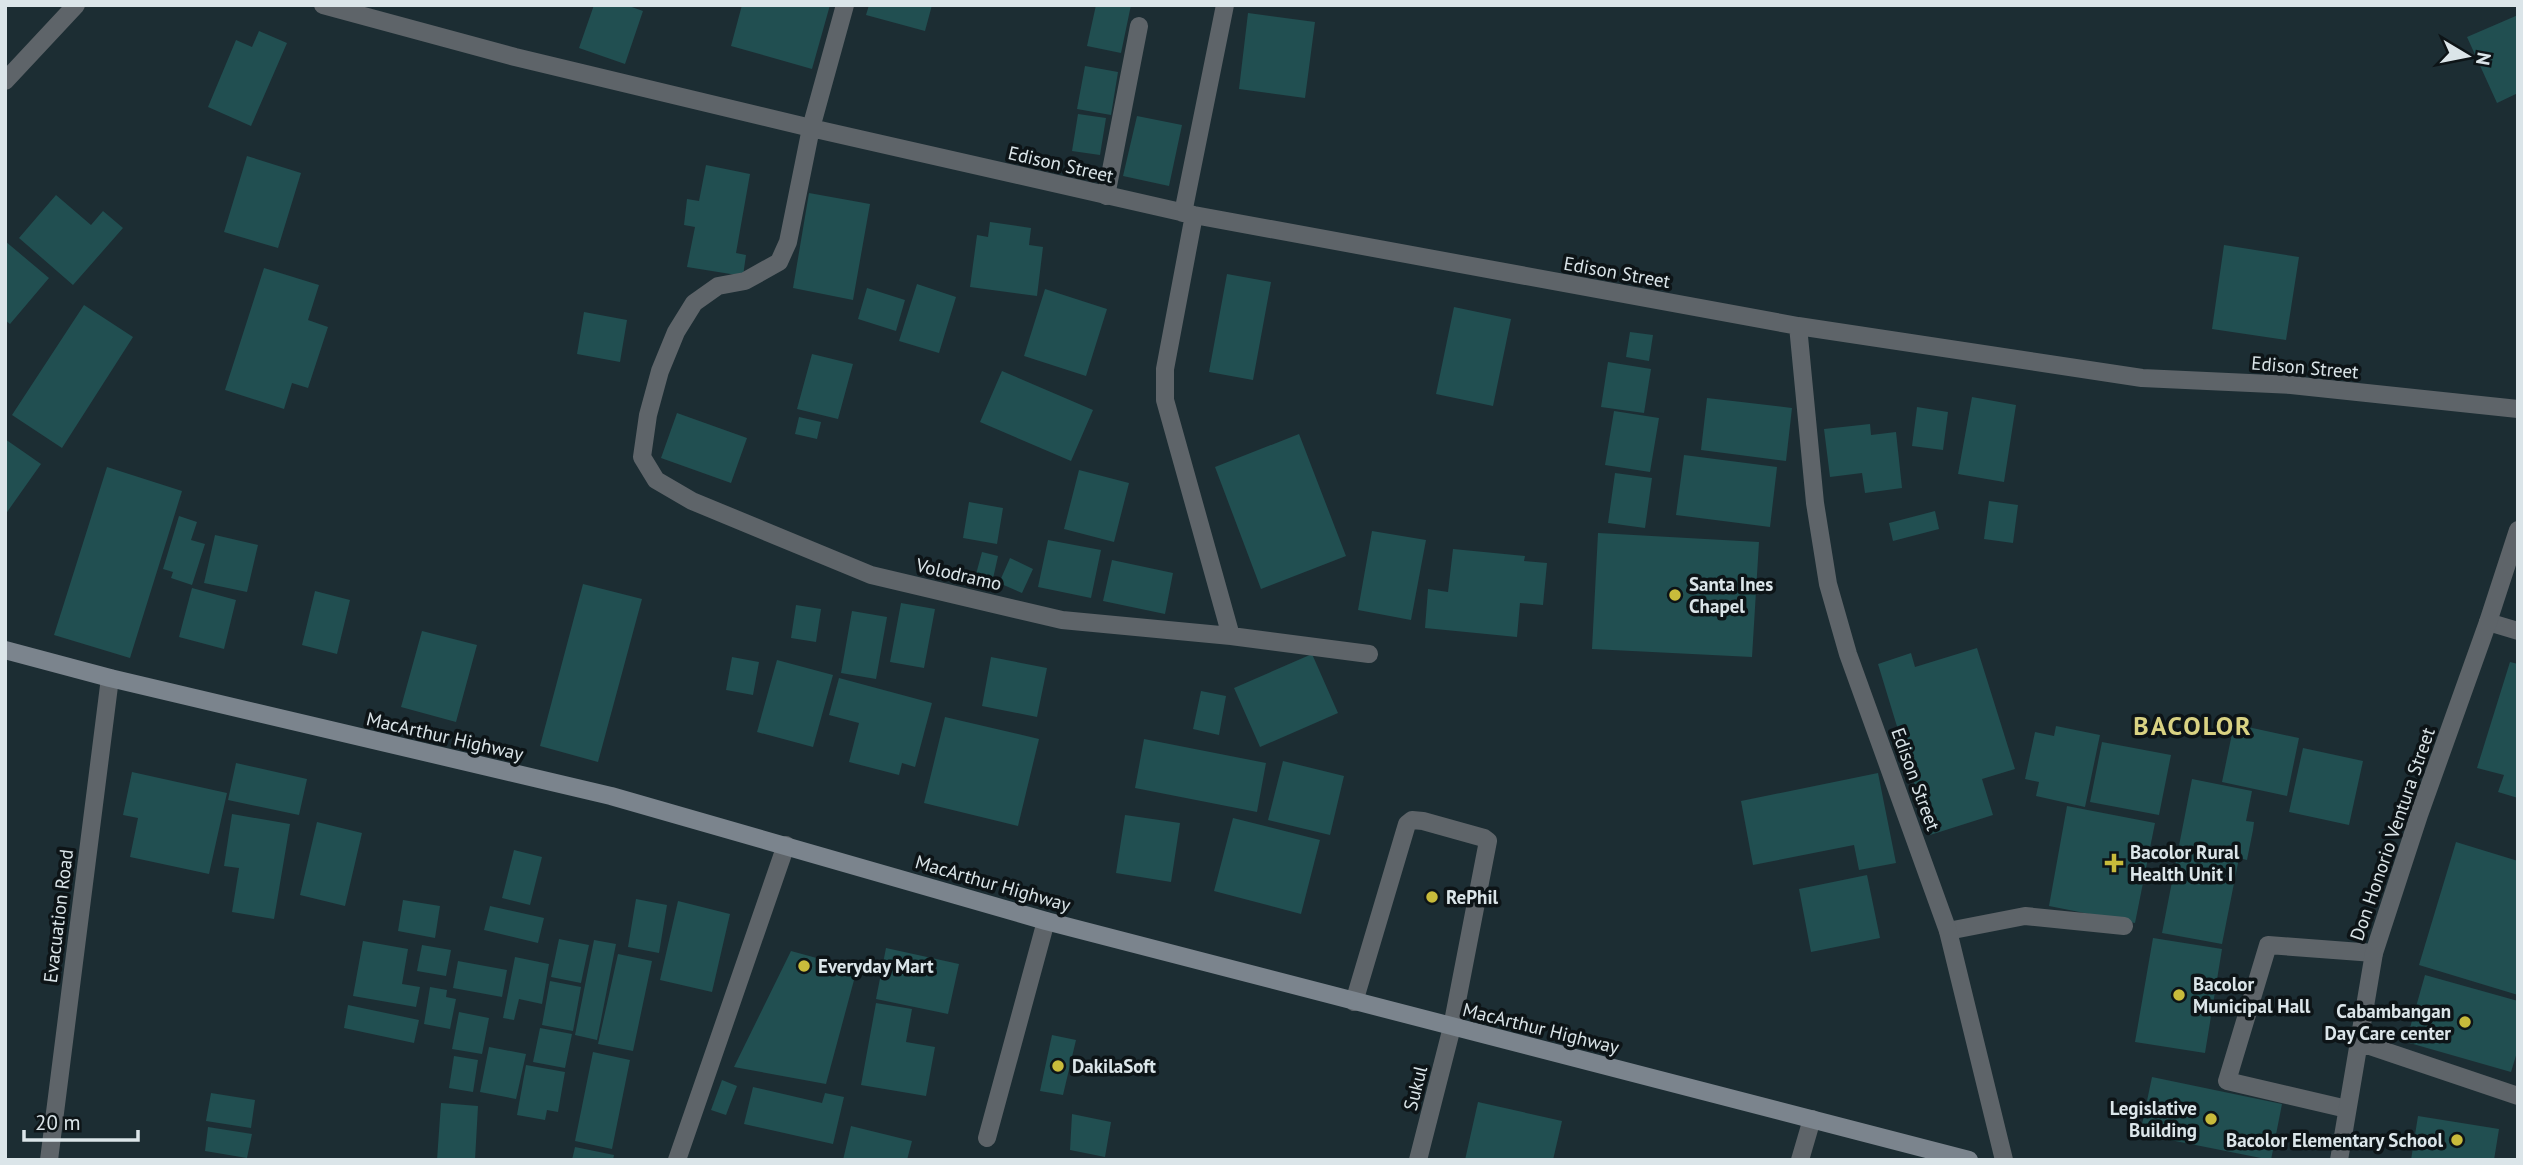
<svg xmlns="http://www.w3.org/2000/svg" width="2523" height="1165" font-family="'PT Sans',sans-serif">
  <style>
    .building { fill: #214f51 }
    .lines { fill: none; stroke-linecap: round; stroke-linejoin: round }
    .service { stroke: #5e6469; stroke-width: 18 }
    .minor { stroke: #5e6469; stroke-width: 18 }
    .tertiary { stroke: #5e6469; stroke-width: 18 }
    .secondary { stroke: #7b848d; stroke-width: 18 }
    .poi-dot { fill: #c8bb3b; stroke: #0d1417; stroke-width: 2.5 }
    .labels { text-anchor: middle; stroke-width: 7; stroke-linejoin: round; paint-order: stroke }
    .street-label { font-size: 19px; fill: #dbe5e9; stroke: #0d1417 }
    .poi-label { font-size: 19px; font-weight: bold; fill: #dbe5e9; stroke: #0d1417; text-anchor: start }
    .district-label { font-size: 26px; font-weight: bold; letter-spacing: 2px; fill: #d9d283; stroke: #0d1417 }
  </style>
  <rect width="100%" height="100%" fill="#1c2d33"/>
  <path class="building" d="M594 5H626L643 11 625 64 579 48Z
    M742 5H830L812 69 731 46Z
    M869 5H932L925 31 866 15Z
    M1096 5H1131L1121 53 1087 46Z
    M1248 13 1315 22 1305 98 1239 89Z
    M2518 15V93L2497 103 2467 37Z
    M259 31 287 43 251 126 208 107 236 40 252 47Z
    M1085 66 1118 72 1111 115 1077 109Z
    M1078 114 1106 118 1100 155 1072 151Z
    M1137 116 1182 125 1169 186 1123 176Z
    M247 156 301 173 278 248 224 232Z
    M706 165 750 174 736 253 746 255 743 276 687 267 695 227 684 225 687 199 699 201Z
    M809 193 870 204 853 300 793 288Z
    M56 195 91 225 103 211 123 228 73 285 19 238Z
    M990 222 1031 228 1029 245 1043 247 1037 296 970 287 977 235 988 237Z
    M5 241 49 278 10 324 5 320Z
    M2224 245 2299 257 2286 340 2212 329Z
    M264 268 319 285 308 320 328 327 308 388 292 383 284 409 225 390Z
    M1227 274 1271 282 1253 380 1209 372Z
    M917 284 956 297 939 353 899 341Z
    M867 288 905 300 896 331 858 319Z
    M1045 289 1107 309 1086 376 1024 356Z
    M84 305 133 337 62 448 12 415Z
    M1454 307 1511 319 1493 406 1436 394Z
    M584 312 627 320 620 362 577 354Z
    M1630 332 1653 335 1649 361 1626 357Z
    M812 354 853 364 838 419 797 409Z
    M1608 362 1651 369 1644 413 1601 407Z
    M1002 371 1093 410 1071 461 980 422Z
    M1972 397 2016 405 2004 482 1958 474Z
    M1707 398 1792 408 1786 461 1701 450Z
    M1917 407 1948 412 1943 450 1912 446Z
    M1614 411 1659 418 1650 472 1605 465Z
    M677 413 747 438 731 483 661 458Z
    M799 417 821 422 817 439 795 434Z
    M1870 424 1871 435 1896 432 1902 488 1865 493 1862 473 1830 477 1824 429Z
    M1299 434 1346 556 1261 589 1215 467Z
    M5 439 41 464 5 515Z
    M1684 455 1777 467 1770 527 1676 515Z
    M107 467 182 491 130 658 54 635Z
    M1079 470 1129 483 1114 542 1064 529Z
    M1615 473 1652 478 1645 528 1608 523Z
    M1989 501 2018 505 2013 543 1984 539Z
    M969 502 1003 508 997 544 963 538Z
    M1935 511 1939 529 1893 541 1889 523Z
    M179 516 197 522 191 540 205 544 192 585 171 578 173 572 163 569Z
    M1372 531 1426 540 1411 620 1358 610Z
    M1598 533 1759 542 1752 657 1592 649Z
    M215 535 258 545 247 592 204 583Z
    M1048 540 1101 550 1091 598 1038 587Z
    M1453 549 1525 556 1524 561 1547 563 1543 605 1520 603 1517 637 1425 628 1428 589 1448 592Z
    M982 552 998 556 992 583 975 578Z
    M1010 558 1033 569 1022 593 999 583Z
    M1112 560 1173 573 1165 614 1103 601Z
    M583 584 642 599 598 762 540 746Z
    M192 588 236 600 224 649 179 637Z
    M315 591 350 600 337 654 302 645Z
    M901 603 935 609 924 668 890 662Z
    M796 605 821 609 816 642 791 638Z
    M852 611 887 617 876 679 841 673Z
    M422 631 477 645 456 722 401 707Z
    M1977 648 2015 769 1982 779 1993 815 1930 835 1878 664 1911 653 1915 667Z
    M1312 654 1338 713 1260 747 1234 688Z
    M732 657 759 662 753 695 726 690Z
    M991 657 1047 668 1037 717 982 706Z
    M777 660 833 675 813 747 757 732Z
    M2510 662 2518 664V798L2498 792 2504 775 2477 768Z
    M839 678 932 703 915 767 902 763 899 775 849 762 859 723 829 715Z
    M1201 691 1226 696 1219 735 1193 729Z
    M945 717 1039 739 1018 826 924 803Z
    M2234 724 2299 738 2287 796 2222 782Z
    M2056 726 2100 735 2085 807 2036 796 2039 782 2025 779 2035 732 2054 736Z
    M1144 739 1266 763 1257 812 1135 788Z
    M2102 742 2171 755 2159 815 2090 802Z
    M2303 748 2363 761 2349 825 2289 812Z
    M1283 761 1344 776 1330 835 1268 820Z
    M236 763 307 779 299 815 228 800Z
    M132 772 227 793 209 874 130 857 138 818 123 815Z
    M1878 773 1896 863 1859 870 1854 845 1753 865 1741 801Z
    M2192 779 2252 791 2246 821 2254 822 2253 830 2247 860 2239 858 2222 944 2162 933Z
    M2067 806 2155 823 2135 923 2049 906Z
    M232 814 290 824 274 919 232 912 239 868 224 866Z
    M1125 815 1180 823 1171 882 1116 873Z
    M1233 818 1320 840 1301 914 1214 891Z
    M317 822 362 833 345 906 300 895Z
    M2456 842 2518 861V995L2419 965Z
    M514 850 542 857 530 905 502 898Z
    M1867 875 1880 938 1811 952 1799 889Z
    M636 899 667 905 659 953 628 947Z
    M403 900 440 906 435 938 398 931Z
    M678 901 730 914 712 992 660 980Z
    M490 906 544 918 538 943 484 930Z
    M2153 938 2222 949 2205 1053 2135 1042Z
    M559 939 589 945 581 983 551 977Z
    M594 940 616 944 597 1040 575 1035Z
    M363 941 408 949 402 984 420 987 416 1007 353 996Z
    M422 945 451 950 446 976 417 971Z
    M886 948 959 964 948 1014 876 999Z
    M791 951 857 969 826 1084 734 1067Z
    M618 954 652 961 633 1051 598 1044Z
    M515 957 549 964 542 1004 519 999 514 1020 503 1018Z
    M458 961 507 970 502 997 453 988Z
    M2425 975 2518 1001V1049L2511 1072 2406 1042Z
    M550 981 581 987 573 1031 542 1025Z
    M430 987 447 990 446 997 456 999 450 1029 424 1024Z
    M876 1003 912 1009 906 1042 935 1047 926 1096 861 1085Z
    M348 1005 419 1020 414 1043 344 1028Z
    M459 1012 489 1018 482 1054 452 1049Z
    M540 1028 572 1034 565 1068 533 1062Z
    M1052 1035 1076 1040 1063 1095 1040 1091Z
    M489 1047 526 1054 516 1099 480 1092Z
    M593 1052 630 1060 612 1149 575 1141Z
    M454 1056 478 1060 473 1092 449 1088Z
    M526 1065 565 1072 558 1112 547 1110 545 1120 517 1115Z
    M2152 1077 2282 1104 2271 1160 2140 1134Z
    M722 1080 737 1086 726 1115 711 1110Z
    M753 1087 822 1103 825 1093 844 1097 833 1144 744 1124Z
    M211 1093 255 1100 251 1128 206 1121Z
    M1478 1102 1562 1121 1553 1160H1465Z
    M441 1103 478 1106 475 1160H437Z
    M1072 1114 1111 1122 1105 1157 1070 1150Z
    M2418 1116 2499 1129 2494 1160H2411Z
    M851 1126 912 1141 907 1160H843Z
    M208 1127 252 1134 247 1158 205 1151Z
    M575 1147 614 1155 613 1160H572Z"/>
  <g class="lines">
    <path class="service" d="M1106 196 1139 26
      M2488 622 2518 631
      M1948 931 2025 916 2124 926
      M1354 1002 1407 824 1412 820 1423 821 1484 838 1488 841 1452 1027
      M2347 1109 2227 1081 2268 945 2374 953"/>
    <path class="minor" d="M323 5 515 57 811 128 1194 215 1798 326 2142 378 2291 385 2518 409
      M845 5 811 128 788 242 779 262 745 281 718 286 694 303 676 332 660 371 648 415 642 457 656 480 692 501 871 575 1062 620 1231 636
      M5 81 76 5
      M1183 213 1225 5
      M1194 215 1165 369V400L1231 636 1369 654
      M1798 326 1815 503 1828 584 1848 654 1948 931 2004 1160
      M2358 1042 2518 1096
      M987 1138 1046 921
      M49 1160 110 678
      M677 1160 786 845
      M1800 1160 1812 1119
      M2339 1160 2374 953 2419 815 2488 622 2518 530"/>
    <path class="tertiary" d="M1418 1160 1452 1027"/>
    <path class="secondary" d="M5 650 110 678 611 796 1046 921 1969 1160"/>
  </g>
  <g class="poi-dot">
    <circle cx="1675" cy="595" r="7"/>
    <path d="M2110.5 852.5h7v7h7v7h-7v7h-7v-7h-7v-7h7z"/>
    <circle cx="1432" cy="897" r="7"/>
    <circle cx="804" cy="966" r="7"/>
    <circle cx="2179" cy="995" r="7"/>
    <circle cx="2465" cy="1022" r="7"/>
    <circle cx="1058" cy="1066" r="7"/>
    <circle cx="2211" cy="1119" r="7"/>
    <circle cx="2457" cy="1140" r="7"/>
  </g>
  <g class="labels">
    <g class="street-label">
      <text transform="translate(1061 164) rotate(13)" y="7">Edison Street</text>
      <text transform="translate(1617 272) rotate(10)" y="7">Edison Street</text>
      <text transform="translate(2305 367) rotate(5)" y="7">Edison Street</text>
      <text transform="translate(959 574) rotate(13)" y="7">Volodramo</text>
      <text transform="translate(445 736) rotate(13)" y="7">MacArthur Highway</text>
      <text transform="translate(1916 779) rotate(70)" y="7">Edison Street</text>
      <text transform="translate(2392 834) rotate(-71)" y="7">Don Honorio Ventura Street</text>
      <text transform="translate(993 883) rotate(16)" y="7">MacArthur Highway</text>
      <text transform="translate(58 916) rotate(-83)" y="7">Evacuation Road</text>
      <text transform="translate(1541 1028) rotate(14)" y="7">MacArthur Highway</text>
      <text transform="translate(1415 1088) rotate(-76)" y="7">Sukul</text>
    </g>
    <g class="poi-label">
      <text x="1689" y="591">Santa Ines<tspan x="1689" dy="22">Chapel</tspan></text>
      <text x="2130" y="859">Bacolor Rural<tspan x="2130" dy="22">Health Unit I</tspan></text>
      <text x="1446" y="904">RePhil</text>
      <text x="818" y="973">Everyday Mart</text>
      <text x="2193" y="991">Bacolor<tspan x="2193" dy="22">Municipal Hall</tspan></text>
      <text x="2451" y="1018" text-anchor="end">Cabambangan<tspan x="2451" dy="22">Day Care center</tspan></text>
      <text x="1072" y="1073">DakilaSoft</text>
      <text x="2197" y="1115" text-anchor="end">Legislative<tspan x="2197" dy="22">Building</tspan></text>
      <text x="2443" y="1147" text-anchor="end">Bacolor Elementary School</text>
    </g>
    <g class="district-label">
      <text x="2193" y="735">BACOLOR</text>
    </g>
  </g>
  <rect width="2523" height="1165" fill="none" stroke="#dbe5e9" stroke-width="14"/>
  <g transform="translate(2467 56) rotate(100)" stroke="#0d1417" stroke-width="5" paint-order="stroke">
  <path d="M0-5L12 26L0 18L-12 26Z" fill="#dbe5e9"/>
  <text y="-10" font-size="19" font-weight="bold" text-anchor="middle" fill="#dbe5e9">N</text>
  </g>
  <path d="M24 1130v10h114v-10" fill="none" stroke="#dbe5e9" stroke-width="3.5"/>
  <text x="35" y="1130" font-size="21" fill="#dbe5e9" stroke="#0d1417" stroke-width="5" paint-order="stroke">20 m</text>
</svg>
